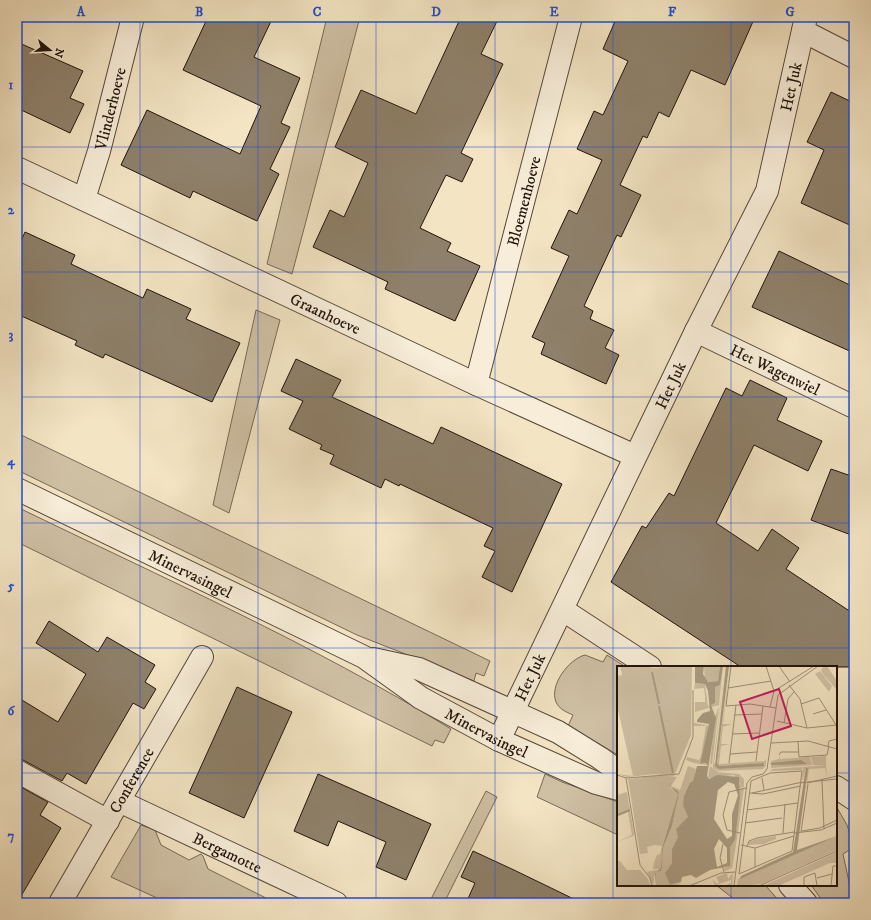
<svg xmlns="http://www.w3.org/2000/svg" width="871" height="920" font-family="'IM FELL DW Pica',serif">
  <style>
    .green { fill: #cfc0a4; stroke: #786a57 }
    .building { fill: #8e806a; stroke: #20130a }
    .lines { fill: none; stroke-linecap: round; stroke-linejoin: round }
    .minor-casing { stroke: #554738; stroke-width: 24 }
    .minor { stroke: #f7edd8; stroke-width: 22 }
    .grid { fill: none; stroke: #1d4ed8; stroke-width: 1; stroke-opacity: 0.55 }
    .labels { text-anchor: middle; stroke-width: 3.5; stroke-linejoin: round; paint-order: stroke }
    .street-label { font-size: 16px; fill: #20130a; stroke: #f7edd8 }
    .inset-river { fill: none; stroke: #ab9d84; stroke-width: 2 }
    .inset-road { fill: none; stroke: #9f9079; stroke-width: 1 }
    .view { fill: #c2185b; fill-opacity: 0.15; stroke: #c2185b; stroke-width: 2 }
    .inset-edge { fill: none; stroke: #20130a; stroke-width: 2 }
    .neatline { fill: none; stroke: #1d4ed8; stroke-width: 1.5 }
    .grid-label { font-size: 13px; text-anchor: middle; font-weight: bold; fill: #1d4ed8 }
  </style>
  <rect width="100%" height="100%" fill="#f3e4c3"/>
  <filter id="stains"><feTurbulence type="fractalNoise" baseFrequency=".005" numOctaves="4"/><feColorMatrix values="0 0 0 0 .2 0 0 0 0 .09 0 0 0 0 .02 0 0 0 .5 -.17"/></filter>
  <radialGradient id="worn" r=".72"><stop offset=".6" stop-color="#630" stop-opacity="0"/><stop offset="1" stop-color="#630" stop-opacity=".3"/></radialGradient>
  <path class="green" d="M327 17H360L292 274 267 264Z
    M256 310 280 320 229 513 213 505Z
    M17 433 490 661 484 676 476 673 474 681 357 635 17 470Z
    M17 507C163 578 313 644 451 729L444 743 435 740 432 746 17 542Z
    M585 655 603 662 607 655 626 667H618V755L568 726 573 715C566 712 559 709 556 702 549 685 569 659 585 655Z
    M545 774 562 782 618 802V835L537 797Z
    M486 791 497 797 444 903H429Z
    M836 806 847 825 854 847 843 854 851 891H854V903H824L811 885H836Z
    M141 825 155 830 161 845 189 860 201 854 203 856 208 869 276 903H168L111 877Z
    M716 885H765L781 903H739Z"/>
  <path class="building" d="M208 17H273L254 57 300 78 281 123 290 127 270 169 279 174 257 221 193 191 190 198 121 165 147 110 240 154 261 106 183 70Z
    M461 17H499L481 54 503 64 461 153 473 159 462 182 446 175 420 228 451 243 447 251 480 266 455 321 385 289 388 282 313 247 330 210 344 217 368 163 335 147 361 90 416 114Z
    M617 17H755L725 85 691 70 669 117 659 112 647 138 643 136 620 185 641 195 621 237 617 235 584 306 593 311 590 319 614 330 605 348 619 355 606 384 541 354 545 343 532 337 569 256 551 248 569 210 577 214 602 160 577 149 594 111 603 115 628 61 603 49Z
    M17 42 83 71 70 98 84 104 70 133 17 108Z
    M831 92 854 103V227L801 203 824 150 807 142Z
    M25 232 75 255 71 264 143 298 147 289 191 309 186 319 240 343 212 402 105 354 103 358 75 345 77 341 17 314V250Z
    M779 251 854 287V353L752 307Z
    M296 359 341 380 332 397 433 444 441 427 562 484 512 592 482 577 495 551 484 546 493 528 400 484 399 486 385 479 381 488 330 464 334 455 320 449 322 445 289 429 303 401 281 391Z
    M750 380 787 398 777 420 822 441 808 471 754 445 716 523 758 551 772 529 799 548 786 569 854 614V667H741L611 582 642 526 646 528 669 493 674 496 726 388 742 396Z
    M831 469 854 477V536L811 520Z
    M49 621 98 652 107 637 155 665 145 682 156 689 144 709 133 703 86 784 67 773 62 781 23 760 17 759V697L58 722 86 674 36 643Z
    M237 687 292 712 244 818 189 793Z
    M318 774 431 824 406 880 376 867 386 842 338 821 328 846 294 831Z
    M17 785 48 802 40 815 61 828 17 903Z
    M473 851 514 870 582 903H466L475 883 461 877Z"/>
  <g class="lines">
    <defs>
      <g id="minor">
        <path d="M803 31 854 57"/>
        <path id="s1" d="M17 168 476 384 635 456"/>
        <path id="s2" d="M84 199 99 151 133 17"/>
        <path id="s3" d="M696 331 854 407"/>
        <path id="s4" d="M476 384 571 17"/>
        <path id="s5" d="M17 489 364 657 421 698 499 740 596 783 618 789"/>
        <path d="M563 610 650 667"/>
        <path d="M373 659 419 669 558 732 600 758 618 771"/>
        <path id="s6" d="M499 740 696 331 767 191 806 17"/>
        <path d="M17 771 108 821"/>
        <path d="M836 787 854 799"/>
        <path id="s7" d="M119 801 336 903"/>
        <path d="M790 885 806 903"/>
        <path id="s8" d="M60 903 202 657"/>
      </g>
    </defs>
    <use href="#minor" class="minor-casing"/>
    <use href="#minor" class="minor"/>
  </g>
  <path class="grid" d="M140 17V903M258 17V903M376 17V903M495 17V903M613 17V903M731 17V667M17 147H854M17 272H854M17 397H854M17 523H854M17 648H854M17 773H618M836 773H854M731 885V903"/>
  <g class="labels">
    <g class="street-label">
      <text dy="6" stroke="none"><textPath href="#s6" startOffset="718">Het Juk</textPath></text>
      <text dy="6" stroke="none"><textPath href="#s2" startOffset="94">Vlinderhoeve</textPath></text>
      <text dy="6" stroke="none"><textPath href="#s4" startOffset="189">Bloemenhoeve</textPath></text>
      <text dy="6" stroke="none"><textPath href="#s1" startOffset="341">Graanhoeve</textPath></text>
      <text dy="6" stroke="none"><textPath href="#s3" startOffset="88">Het Wagenwiel</textPath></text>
      <text dy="6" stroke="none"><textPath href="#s6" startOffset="394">Het Juk</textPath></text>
      <text dy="6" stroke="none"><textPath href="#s5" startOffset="193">Minervasingel</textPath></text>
      <text dy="6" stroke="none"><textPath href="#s6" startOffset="70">Het Juk</textPath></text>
      <text dy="6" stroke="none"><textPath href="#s5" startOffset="530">Minervasingel</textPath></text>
      <text dy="6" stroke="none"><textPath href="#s8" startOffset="142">Conference</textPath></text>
      <text dy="6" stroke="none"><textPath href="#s7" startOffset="120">Bergamotte</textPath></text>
    </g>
  </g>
  <g transform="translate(617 666)">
    <rect width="220" height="220" fill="#f3e4c3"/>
    <path d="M3 0H34V2L75 0 74 69 57 110 38 108 10 111 0 108 16 110 0 40V10L5 9ZM87 0H103L101 15 88 16ZM106 0 102 39 78 46V36H88V30L87 22 77 23 78 17 88 18 91 40 98 37V21L103 19ZM108 0 97 97 102 103 148 99 147 97 102 100 100 97 113 0 106 58H115L106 61 104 78H113L104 80 102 98 148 95 149 92V99L146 103 101 105 96 102V99ZM207 0H210L220 15V24L206 8 204 4ZM203 5 215 20 212 26 198 8ZM102 40 95 98 93 99 98 51ZM77 57 92 60 83 98 90 97 91 99 77 97 69 94 70 91 82 94 84 90 89 60H77ZM162 89 163 93 193 91 195 99 154 102V95L162 93ZM209 90V99H196L194 91ZM209 99 210 110 208 102 192 103 190 116 189 101 185 117 186 101ZM71 100 79 103 76 115H73L67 130 71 151 55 183V197L50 204 53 219 65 217 58 220H39V206L44 205 45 202 46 182 55 160 62 127 60 124 53 121 55 113 52 119 53 122 61 128 45 182 44 202 38 207 36 220 30 206 43 203H36L37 196 40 189 43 188 45 180 38 179 30 181 31 187 23 188 11 113 44 109 60 111 54 120 63 124ZM93 100 101 106 122 108 127 113V121L122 122 123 117 117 109 91 112ZM185 101V104L153 105 156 103ZM127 122 121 166H118L123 132 122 123ZM10 126 17 168 16 170 0 176 15 169 11 146 0 151V129ZM118 167H121L115 202 108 205 107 202 113 200V181ZM159 170V173L147 178 131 179 132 176 140 173ZM220 170V184L145 218 120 220 121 213ZM220 186V197H213L161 220H146ZM0 195H3L10 204H23L31 213 34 220H0ZM110 207 111 213 116 207 115 220H107L114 217V214L96 220 98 219 95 213 100 218 102 216 99 211Z" fill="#cfc0a4"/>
    <path d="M78 0H87L86 8 91 16 101 15 103 0H106L103 19 98 21V37L94 39 99 52 90 110 92 113 100 109 122 111 123 132 118 174 113 181V200L93 204 79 212 74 209 65 211 64 216 53 219 48 207 55 197V183L61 171 59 163 71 151 66 139 67 130 73 116 76 115 80 100H91L89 97 83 98 92 58 80 56V54L86 47 93 45 91 25 88 18 78 17ZM111 116 117 118 121 129 115 148V170L110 173 97 153 101 124ZM102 173 110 182V197L100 201 97 183ZM109 0H112L100 97 102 100 147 97V100L102 103 98 100ZM184 94 190 98 155 99 153 97ZM189 101 191 103 180 184 220 170 123 213 124 210 176 186ZM55 112 53 121 60 124 62 127 55 160 46 182 45 202 44 205 39 206 38 220V207L44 202 45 182 61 128 52 120Z" fill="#ab9d84" fill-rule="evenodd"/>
    <path class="inset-river" d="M35 6 42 38M42 40 56 107M0 149 13 144"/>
    <path class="inset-road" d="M114 0 109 40 133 38 159 42M149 0 157 25 153 41M162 0 173 16M172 19 183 33 190 62M111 22 154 15M157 25 197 0M184 38 202 32 219 59M196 48 209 44M117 49 145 48M160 55 190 62 220 59M167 57 171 33 177 26M115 68 142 67M181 76 182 91 210 89 212 80M154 77 191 75 220 83M211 80 212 75 220 73M113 88 140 86M162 89 164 86H181M139 95 146 40M112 97 119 39M185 105 175 185 122 208 134 115 153 107ZM0 109 9 112 62 108 76 71V24M9 112 23 199 33 212 35 220M145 112 147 124M205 115 207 163M190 117 220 110M133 127 146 128 184 120M135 127 181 117 220 113M130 144 181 137M128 157 165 152M185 165 203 162 220 154M184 166 191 118M123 167 110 164 106 149 112 126 129 122M166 167 168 138M177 167 204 164 220 157M106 178 103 192 107 206M124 179 138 182 177 170M130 180 132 175 140 172 177 166M138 201V182M200 212 215 208M72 220 104 207 118 206M117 220 130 117 135 111 146 108 150 103 161 29 201 0M142 220 220 185M187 220V211L198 207 200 220M214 220 216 200H220"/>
    <path class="view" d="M162 23 174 60 135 73 123 36Z"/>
    <rect width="220" height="220" class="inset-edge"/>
  </g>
  <rect width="871" height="920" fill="none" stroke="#f3e4c3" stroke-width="44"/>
  <g transform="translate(50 50) rotate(108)" stroke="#f7edd8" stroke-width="3" paint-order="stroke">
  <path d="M0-3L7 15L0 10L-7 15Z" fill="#20130a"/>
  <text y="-6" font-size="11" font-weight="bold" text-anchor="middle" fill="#20130a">N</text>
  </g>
  <rect x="22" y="22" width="827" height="876" class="neatline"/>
  <g class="grid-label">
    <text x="81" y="16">A</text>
    <text x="199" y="16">B</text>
    <text x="317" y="16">C</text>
    <text x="436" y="16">D</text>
    <text x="554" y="16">E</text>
    <text x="672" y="16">F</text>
    <text x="790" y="16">G</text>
    <text x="11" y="89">1</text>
    <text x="11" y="214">2</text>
    <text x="11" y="339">3</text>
    <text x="11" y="465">4</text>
    <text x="11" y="590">5</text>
    <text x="11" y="715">6</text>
    <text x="11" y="840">7</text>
  </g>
  <rect width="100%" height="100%" filter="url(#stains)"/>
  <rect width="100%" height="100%" fill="url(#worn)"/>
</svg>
